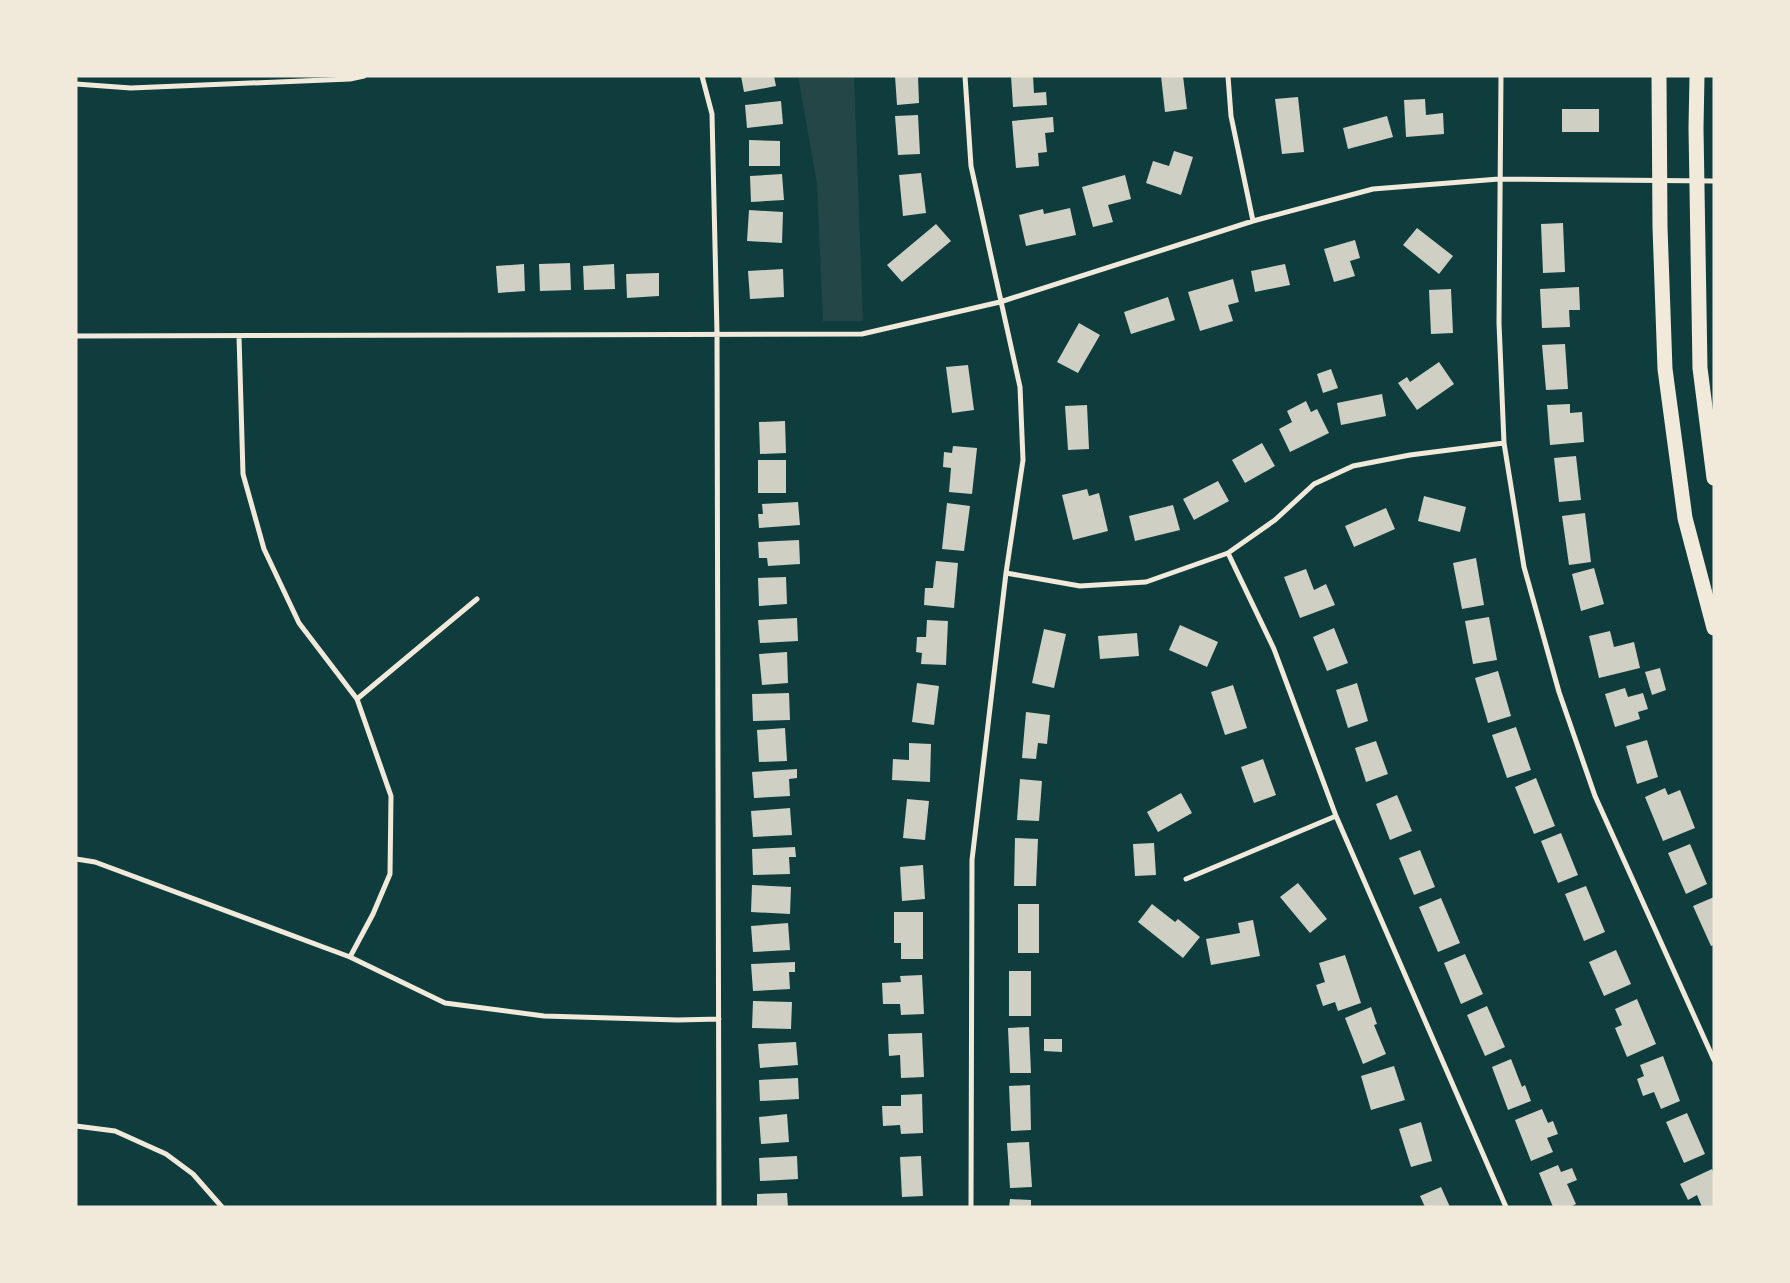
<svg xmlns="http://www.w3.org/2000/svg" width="1790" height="1283" font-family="Bitter,serif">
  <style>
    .green { fill: #244646 }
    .building { fill: #cfcfc3 }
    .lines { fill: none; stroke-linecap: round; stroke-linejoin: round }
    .minor { stroke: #f1e9da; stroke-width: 5 }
    .motorway { stroke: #f1e9da; stroke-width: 15 }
  </style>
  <rect width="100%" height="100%" fill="#0f3d3e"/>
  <path class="green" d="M798 76H854L863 321H823L817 184Z"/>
  <path class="building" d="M741 76H774L776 86 744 92Z
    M895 76H918L919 103 897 105Z
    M1011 76H1033L1034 93 1046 92 1047 105 1013 107Z
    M1161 76H1183L1187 109 1165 112Z
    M1298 97 1304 152 1282 154 1275 99Z
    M1425 99 1426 115 1443 113 1444 134 1406 137 1404 100Z
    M781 101 783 124 747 128 745 105Z
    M1562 109H1599V132H1562Z
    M918 115 920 154 898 155 895 116Z
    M1387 116 1393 137 1348 149 1343 128Z
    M1053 117 1054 132 1045 133 1047 152 1038 153 1039 166 1016 168 1012 121Z
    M749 140 780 141V166H749Z
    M1174 151 1193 157 1181 195 1146 183 1153 161 1169 166Z
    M921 173 926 213 903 216 899 175Z
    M782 174 784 200 751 202 750 176Z
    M1125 175 1131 199 1108 205 1113 222 1093 227 1082 187Z
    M1070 208 1076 235 1026 246 1019 215 1043 209 1044 214Z
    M749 210 783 212 782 243 747 241Z
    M1563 223 1565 272 1543 273 1541 224Z
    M936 224 951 241 902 282 887 265Z
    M1417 228 1453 256 1439 274 1403 245Z
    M1355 240 1360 258 1350 261 1355 276 1334 282 1324 249Z
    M570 263 571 290 540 291 539 264Z
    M524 264 525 291 498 293 496 266Z
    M614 264 615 289 584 290 583 266Z
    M1285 264 1290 285 1255 292 1251 271Z
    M783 269 784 297 750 299 748 271Z
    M659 273V296L627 298 626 274Z
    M1233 279 1239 302 1228 305 1233 321 1200 331 1188 292Z
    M1579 287 1580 310H1569L1570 327 1542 328 1540 289Z
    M1451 289 1453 333 1431 334 1429 290Z
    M1168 297 1175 320 1131 334 1124 312Z
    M1079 323 1100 335 1078 373 1057 362Z
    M1565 344 1568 389 1546 390 1542 345Z
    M1439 362 1454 384 1417 410 1398 383 1407 377 1410 382Z
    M968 365 974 410 952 413 946 367Z
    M1331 369 1338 388 1323 393 1317 374Z
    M1382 394 1386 416 1341 425 1337 403Z
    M1306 401 1311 412 1317 409 1329 433 1290 452 1279 429 1292 422 1287 411Z
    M1570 404V413L1582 412 1584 442 1550 445 1547 405Z
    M1087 405 1089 449 1068 450 1065 406Z
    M785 421 786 453 760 454 759 422Z
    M1262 443 1275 466 1245 483 1232 460Z
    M953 446 977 448 972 494 949 492 951 468 943 467 944 452 952 453Z
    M1576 456 1581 500 1559 502 1554 458Z
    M758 460H786V493H758Z
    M1218 481 1229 501 1194 520 1183 499Z
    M1087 489 1089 496 1099 493 1108 531 1073 540 1062 495Z
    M1424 496 1466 507 1460 532 1418 521Z
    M798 502 800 525 759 528 758 514H763L762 504Z
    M947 503 970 506 964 551 942 549Z
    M1173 505 1180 530 1135 541 1129 516Z
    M1386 508 1395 529 1354 547 1345 526Z
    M1585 513 1591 562 1569 565 1562 516Z
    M799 540 800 564 768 566 767 558H759L758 542Z
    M1476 558 1484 605 1462 609 1453 563Z
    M936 561 958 563 954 608 924 605 925 588H933Z
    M1594 568 1604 604 1581 611 1572 574Z
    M1306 569 1314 590 1326 584 1335 605 1300 618 1284 577Z
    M786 577 787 604 759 606 758 578Z
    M1489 617 1497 660 1473 664 1465 621Z
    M797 618 798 641 760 643 758 620Z
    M927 620 948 621 946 665 921 664 922 653 916 652 917 637H926Z
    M1180 625 1218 642 1207 667 1169 650Z
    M1334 628 1348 663 1327 671 1313 637Z
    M1044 629 1066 634 1054 688 1032 683Z
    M1610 631 1614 647 1634 642 1640 668 1599 678 1589 636Z
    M1137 633 1139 656 1100 659 1098 636Z
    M787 652 788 683 762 685 759 654Z
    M1660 668 1666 690 1652 695 1645 672Z
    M1498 671 1511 716 1488 723 1475 678Z
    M917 683 939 686 934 725 912 722Z
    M1357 683 1368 721 1348 728 1336 690Z
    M1233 685 1247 728 1225 735 1211 692Z
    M1625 688 1628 697 1643 693 1648 709 1638 712 1640 719 1615 727 1605 694Z
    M789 693 790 720 753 721 752 694Z
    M1026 712 1050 715 1047 744 1038 743 1036 759 1022 758Z
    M1516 727 1531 770 1507 778 1492 735Z
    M785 728 787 761 759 762 757 730Z
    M1647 740 1658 777 1637 784 1626 746Z
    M1376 741 1388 774 1366 782 1355 748Z
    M909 743 931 744 930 782 892 780 893 759 909 760Z
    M1263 759 1276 795 1254 803 1241 767Z
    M797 769V778L789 779 790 796 754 798 752 772Z
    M1536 778 1555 826 1534 834 1515 787Z
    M1020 779 1042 781 1039 821 1017 820Z
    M1665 788 1668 795 1680 790 1695 828 1663 841 1645 797Z
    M1181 793 1192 813 1158 832 1147 812Z
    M1397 795 1412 831 1390 840 1376 804Z
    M907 799 929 801 925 840 903 838Z
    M790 808 792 835 753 837 751 811Z
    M1561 833 1578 875 1558 883 1541 841Z
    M1015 838 1038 839 1036 886H1014Z
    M1154 843 1156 875 1135 876 1133 844Z
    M1690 844 1707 884 1686 894 1668 853Z
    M795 847 796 857H789L790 874 753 875 752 849Z
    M1420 850 1435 887 1414 895 1399 858Z
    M923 865 925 899 902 901 900 867Z
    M1298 883 1327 919 1310 933 1280 897Z
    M752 885 791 887 790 914 751 912Z
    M1586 886 1605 932 1584 941 1565 894Z
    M1714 897V945L1711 946 1693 906Z
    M1441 898 1460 943 1438 952 1419 907Z
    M1018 904H1039V953H1018Z
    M1152 904 1175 922 1178 919 1200 937 1183 958 1138 922Z
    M894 912H923V959H901V943H894Z
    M1253 920 1260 956 1211 965 1206 939 1240 933 1238 923Z
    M788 923 790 950 753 952 751 926Z
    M1616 950 1631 984 1604 996 1589 962Z
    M1465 954 1483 994 1461 1004 1444 963Z
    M1345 955 1361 1003 1338 1011 1335 1002 1323 1006 1316 985 1325 982 1319 963Z
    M795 962V972H789L790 989 753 991 751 964Z
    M1009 971H1031V1016H1009Z
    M922 975 924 1014 901 1015 900 1004H883L882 983 901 982 900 976Z
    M1637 999 1656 1044 1627 1057 1615 1028 1622 1025 1615 1009Z
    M753 1001 792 1002 791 1029 752 1028Z
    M1487 1006 1505 1047 1485 1056 1467 1015Z
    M1371 1007 1377 1024 1374 1025 1386 1054 1363 1064 1345 1018Z
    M1029 1027 1031 1073H1010L1008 1028Z
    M922 1033 924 1077 901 1078 900 1055 889 1056 888 1034Z
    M1044 1039H1062V1052L1044 1051Z
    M796 1042 798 1065 760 1068 758 1044Z
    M1663 1056 1680 1101 1661 1109 1654 1092 1643 1096 1637 1079 1644 1076 1640 1065Z
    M1511 1059 1522 1087 1525 1085 1531 1101 1508 1110 1492 1067Z
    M1394 1066 1405 1100 1371 1110 1361 1076Z
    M798 1078 799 1099 760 1101 759 1080Z
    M1030 1085 1031 1130 1011 1131 1009 1086Z
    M922 1094 923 1133 901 1134 900 1125 883 1126 882 1106H901V1095Z
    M1542 1109 1548 1123 1553 1121 1558 1134 1547 1138 1553 1152 1531 1161 1515 1120Z
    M1687 1113 1705 1154 1684 1163 1666 1122Z
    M787 1114 789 1142 761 1144 759 1117Z
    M1421 1122 1432 1161 1411 1167 1399 1129Z
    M1029 1142 1032 1187 1010 1188 1007 1143Z
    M797 1156 798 1179 760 1181 759 1158Z
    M921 1156 923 1196 902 1197 900 1157Z
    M1558 1165 1561 1172 1572 1168 1577 1180 1567 1184 1576 1204 1570 1207H1553L1539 1173Z
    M1712 1169 1714 1174V1207H1702L1697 1195 1688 1200 1680 1184Z
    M1441 1187 1450 1207H1425L1420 1196Z
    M787 1193 788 1207H757V1194Z
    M1010 1199 1031 1200V1207H1009Z"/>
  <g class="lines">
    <path class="minor" d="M702 76 712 114 717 333 719 1207
      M965 76 971 166 1020 387 1023 460 1006 573 972 860 971 1207
      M1228 76 1231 116 1253 221
      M1501 76 1499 323 1504 443 1524 567 1559 692 1595 796 1714 1060
      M76 84 131 88 350 79 364 76
      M76 336 862 334 1000 302 1253 221 1373 189 1499 179 1714 181
      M239 336 243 474 264 549 299 623 357 699 391 796 390 874 373 914 350 957
      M1228 553 1274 649 1336 816 1506 1207
      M1006 573 1080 586 1146 582 1228 553 1275 520 1314 484 1353 466 1410 455 1504 443
      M357 699 477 599
      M76 859 95 862 350 957 445 1003 544 1016 678 1020 719 1019
      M1186 879 1336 816
      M76 1126 115 1131 166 1154 193 1174 222 1207"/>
    <path class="motorway" d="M1659 76 1660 227 1665 369 1685 518 1714 628
      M1697 76 1696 128 1700 368 1714 478"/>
  </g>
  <rect width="1790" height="1283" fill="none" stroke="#f1e9da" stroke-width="155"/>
</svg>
